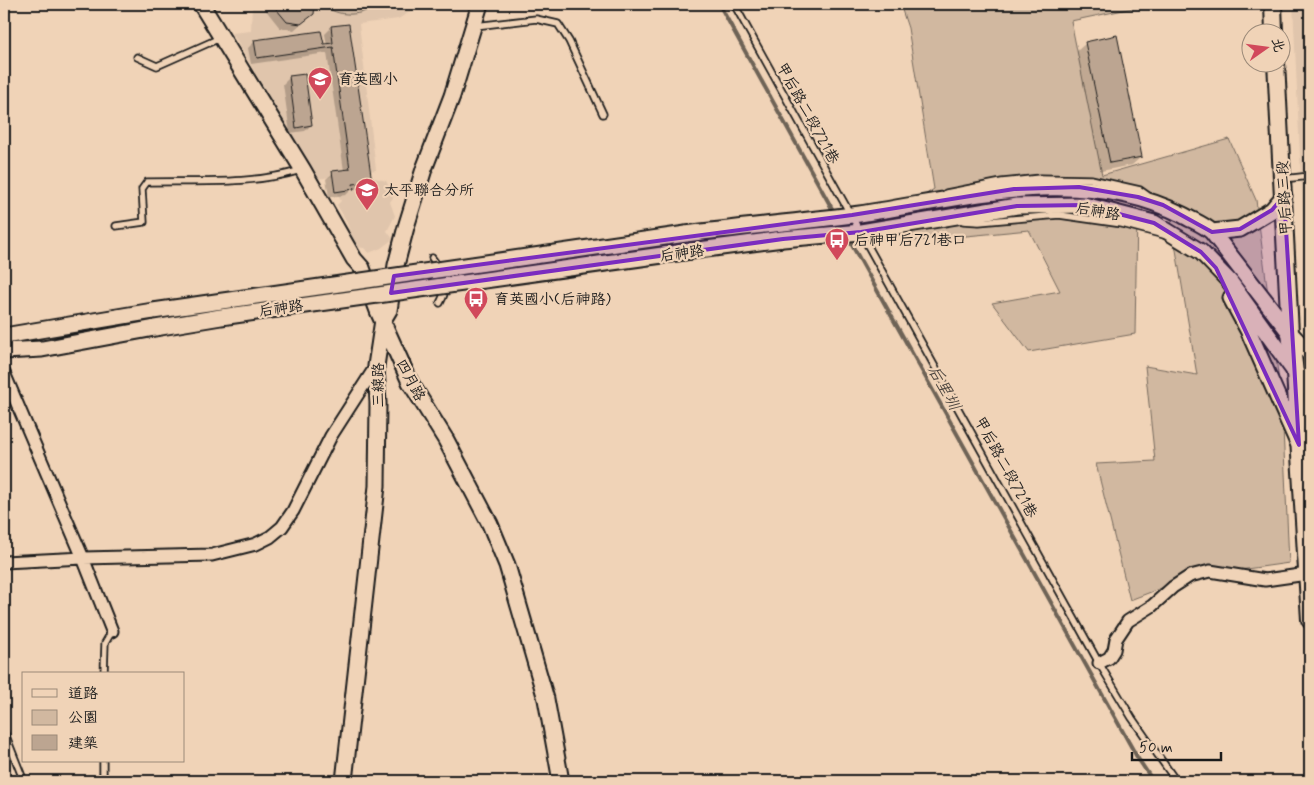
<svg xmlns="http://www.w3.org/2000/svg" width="1314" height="785" font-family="Mynerve,'LXGW WenKai TC',sans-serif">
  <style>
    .built { fill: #e0c5ac }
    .green { fill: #d1b8a0; stroke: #766a5e }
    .shadow { fill: #0003 }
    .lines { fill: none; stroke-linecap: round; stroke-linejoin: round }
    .stream { stroke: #6e6357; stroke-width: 4 }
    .building { fill: #bca591; stroke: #1c1c1c }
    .service-casing { stroke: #1c1c1c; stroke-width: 9 }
    .minor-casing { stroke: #1c1c1c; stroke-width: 15 }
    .tertiary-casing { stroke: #1c1c1c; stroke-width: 19 }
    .secondary-casing { stroke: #1c1c1c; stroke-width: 20 }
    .service { stroke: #f0d3b7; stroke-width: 5.5 }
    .minor { stroke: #f0d3b7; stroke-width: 11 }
    .tertiary { stroke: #f0d3b7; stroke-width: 15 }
    .secondary { stroke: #f0d3b7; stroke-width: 16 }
    .tertiary-bridge-casing { stroke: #1c1c1c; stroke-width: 19; stroke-linecap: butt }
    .tertiary-bridge { stroke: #f0d3b7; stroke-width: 15 }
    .marked { fill: #7b2cbf; fill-opacity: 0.2; stroke: #7b2cbf; stroke-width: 4; stroke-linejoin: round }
    .labels { text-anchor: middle; stroke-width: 4.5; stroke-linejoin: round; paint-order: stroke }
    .poi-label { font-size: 15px; fill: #1c1c1c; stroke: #f0d3b7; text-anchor: start }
    .street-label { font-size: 15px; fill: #1c1c1c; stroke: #f0d3b7 }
    .water-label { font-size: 16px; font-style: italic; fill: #4c453f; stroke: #f0d3b7 }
  </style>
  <rect width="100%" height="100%" fill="#f0d3b7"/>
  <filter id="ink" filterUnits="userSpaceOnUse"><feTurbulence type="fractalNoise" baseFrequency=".02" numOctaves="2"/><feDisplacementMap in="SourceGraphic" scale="10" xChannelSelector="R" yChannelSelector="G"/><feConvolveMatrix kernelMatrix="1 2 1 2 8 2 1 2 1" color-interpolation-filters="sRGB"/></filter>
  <g filter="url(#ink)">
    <path class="built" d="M252 4H424L398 19 359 24 376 170 317 179 232 33 251 31Z
      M1293 4H1310V330L1308 328Z
      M371 177 386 181 394 196 390 202 395 216 387 231 393 239 381 248 369 253 364 248 355 247 346 220 337 205 341 201 336 191 354 178 363 184Z"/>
    <path class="green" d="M322 4H378C362 17 338 18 322 4Z
      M900 4H1152L1071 21 1102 175 1229 139 1256 200 1282 405 1289 563 1190 577 1130 600 1096 464 1155 461 1145 366 1197 375 1170 214H1137L1135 334 1029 352 992 303 1060 291 1029 230 914 241 905 208 934 189 908 28Z"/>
    <path class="shadow" d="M261 4H314L312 14 294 30 280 28Z
      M331 28 370 181 364 188 352 189 346 195 329 197 326 179 333 173 344 171 327 53 251 64 248 48 255 41 327 45 325 34Z
      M1086 43 1141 157 1132 165 1101 171 1077 51Z
      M289 78 311 125 305 131 290 133 283 84Z"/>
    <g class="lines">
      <path class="stream" d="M719 4 835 214
        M848 238 1137 757 1153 781"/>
    </g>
    <path class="building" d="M272 4H315L314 14 301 24 287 22Z
      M349 24 372 182 353 184 354 189 335 192 332 171 350 169 333 47 257 58 254 40 321 31 324 44 333 43 331 26Z
      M1117 35 1142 157 1110 163 1085 42Z
      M305 74 312 125 296 128 289 76Z"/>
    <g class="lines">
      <defs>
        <path id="service" d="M734 4 1099 663 1132 718 1176 781
          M475 26 536 19 558 24 569 41 603 114
          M137 57 157 66 220 38
          M1283 179 1310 176
          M946 193 1002 182 1040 178 1091 179 1140 190 1147 195
          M963 221 979 222 1059 215 1122 224 1164 235
          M116 226 144 222 142 189 147 182C197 181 254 185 301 170
          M432 258C445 276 452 281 440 303
          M104 674 105 643 112 631
          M4 731 23 779
          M103 781V761"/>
        <path id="minor" d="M4 373 83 558 112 631
          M4 562 83 558 212 555 256 544 270 537 282 527 293 511 331 436 376 366
          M1099 663 1109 658 1114 650 1116 639 1128 621 1152 606 1173 587 1190 576 1210 571 1265 580 1307 574"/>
        <path id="tertiary" d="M201 4 303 170 354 259 362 268 378 311 410 382 446 440 490 524 507 565 546 699 561 781
          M1212 232 1240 229 1272 210 1284 196
          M686 234C741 227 797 222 852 215 962 200 1077 162 1183 215 1193 221 1203 224 1212 232L1290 333 1310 354
          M691 251 783 239 861 232 1017 206 1084 205 1154 223 1201 252 1230 282 1295 372 1310 389
          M1231 298 1248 330 1298 443
          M4 336 153 311
          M4 351 42 349 155 328
          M344 781 377 486 378 403 376 366 383 320 389 310 396 265 406 227 424 169 452 96 480 4"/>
        <path id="secondary" d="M1273 4 1274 32
          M1276 62 1290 333 1295 372 1310 620"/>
      </defs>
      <use href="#service" class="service-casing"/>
      <use href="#minor" class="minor-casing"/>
      <use href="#tertiary" class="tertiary-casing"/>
      <use href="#secondary" class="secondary-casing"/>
      <use href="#service" class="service"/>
      <use href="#minor" class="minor"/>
      <use href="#tertiary" class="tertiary"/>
      <use href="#secondary" class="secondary"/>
      <defs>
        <path id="tertiary-bridge" d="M153 311 686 234
          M155 328 221 317 691 251"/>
      </defs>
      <use href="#tertiary-bridge" class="tertiary-bridge-casing"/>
      <use href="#tertiary-bridge" class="tertiary-bridge"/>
    </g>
  </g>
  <path class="marked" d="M1079 187 1138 197 1163 205 1212 232 1240 229 1272 210 1284 196 1299 445 1216 268 1201 252 1154 223 1084 205 1017 206 861 232 783 239 391 293 394 276 852 215 1014 189Z"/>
  <defs>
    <symbol id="school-pin" viewBox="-11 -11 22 30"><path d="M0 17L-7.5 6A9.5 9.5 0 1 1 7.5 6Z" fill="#d1495b" stroke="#f0d3b7"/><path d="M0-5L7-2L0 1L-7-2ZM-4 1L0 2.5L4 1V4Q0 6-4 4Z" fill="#fff"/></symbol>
    <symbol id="bus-pin" viewBox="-11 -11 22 30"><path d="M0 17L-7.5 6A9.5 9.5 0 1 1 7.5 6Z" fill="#d1495b" stroke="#f0d3b7"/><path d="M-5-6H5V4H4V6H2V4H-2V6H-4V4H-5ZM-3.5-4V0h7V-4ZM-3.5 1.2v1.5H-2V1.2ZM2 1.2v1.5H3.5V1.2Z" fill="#fff"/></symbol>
  </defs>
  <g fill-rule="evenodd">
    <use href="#school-pin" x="306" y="65" width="28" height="38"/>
    <use href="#school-pin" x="353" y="176" width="28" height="38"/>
    <use href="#bus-pin" x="823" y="226" width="28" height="38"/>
    <use href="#bus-pin" x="462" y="285" width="28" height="38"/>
  </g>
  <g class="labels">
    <g class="poi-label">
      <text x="338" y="84">育英國小</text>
      <text x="384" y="195">太平聯合分所</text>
      <text x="854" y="245">后神甲后721巷口</text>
      <text x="494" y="304">育英國小(后神路)</text>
    </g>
    <g class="street-label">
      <text transform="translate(808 113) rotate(61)" y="5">甲后路二段721巷</text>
      <text transform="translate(1284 198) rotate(-93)" y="5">甲后路三段</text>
      <text transform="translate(1098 211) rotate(10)" y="5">后神路</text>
      <text transform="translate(682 253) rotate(-8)" y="5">后神路</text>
      <text transform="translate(281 308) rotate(-8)" y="5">后神路</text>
      <text transform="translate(411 380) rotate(62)" y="5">四月路</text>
      <text transform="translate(378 385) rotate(-90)" y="5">三線路</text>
      <text transform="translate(1006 467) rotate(61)" y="5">甲后路二段721巷</text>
    </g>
    <g class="water-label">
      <text transform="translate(945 387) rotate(61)" y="6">后里圳</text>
    </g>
  </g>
  <rect width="1314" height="785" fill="none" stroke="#f0d3b7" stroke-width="20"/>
  <rect x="10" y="10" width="1294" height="765" fill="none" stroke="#1c1c1c" stroke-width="2" filter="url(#ink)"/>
  <rect x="22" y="672" width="162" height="90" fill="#f0d3b7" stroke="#9b8a79"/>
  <rect x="32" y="689" width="25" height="8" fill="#f0d3b7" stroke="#9b8a79"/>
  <text x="68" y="698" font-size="15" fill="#1c1c1c">道路</text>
  <rect x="32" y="710" width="25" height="15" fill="#d1b8a0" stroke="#9b8a79"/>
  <text x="68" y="722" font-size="15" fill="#1c1c1c">公園</text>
  <rect x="32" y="735" width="25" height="15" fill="#bca591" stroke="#9b8a79"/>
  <text x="68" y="748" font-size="15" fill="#1c1c1c">建築</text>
  <g transform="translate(1266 48) rotate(76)"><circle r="24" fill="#f0d3b7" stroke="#9b8a79"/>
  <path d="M0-4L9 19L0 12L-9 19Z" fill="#d1495b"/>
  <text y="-8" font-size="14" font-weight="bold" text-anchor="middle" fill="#1c1c1c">北</text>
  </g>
  <path d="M1132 752v8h89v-8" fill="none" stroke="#1c1c1c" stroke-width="2.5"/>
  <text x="1139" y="752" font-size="15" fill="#1c1c1c" stroke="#f0d3b7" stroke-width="4" paint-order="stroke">50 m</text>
</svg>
